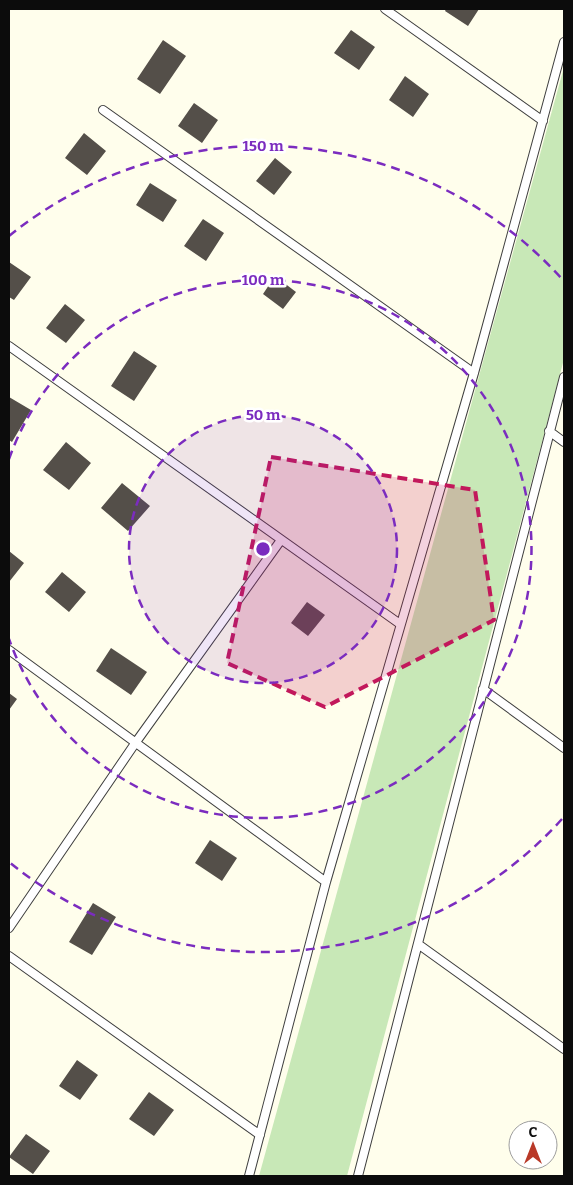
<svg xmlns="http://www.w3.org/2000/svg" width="573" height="1185" font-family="Bitter,serif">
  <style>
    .green { fill: #c8e8b7 }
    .building { fill: #544f49 }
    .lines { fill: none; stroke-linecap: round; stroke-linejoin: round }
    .lane-casing { stroke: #3f3f3f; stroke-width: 10 }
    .lane { stroke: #fff; stroke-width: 8 }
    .marked { fill: #c2185b; fill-opacity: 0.2; stroke: #c2185b; stroke-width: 4; stroke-dasharray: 10 6; stroke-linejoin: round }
    .ring { fill: none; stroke: #7b2cbf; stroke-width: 2.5; stroke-dasharray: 9 6 }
    .centre { fill: #7b2cbf; stroke: #fff; stroke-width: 2.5 }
    .ring-label { font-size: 15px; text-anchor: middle; font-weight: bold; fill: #7b2cbf; stroke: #fff; stroke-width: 5; stroke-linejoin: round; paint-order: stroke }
  </style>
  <rect width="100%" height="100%" fill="#fffeec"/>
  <path class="green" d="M564 67V359L347 1176H259Z"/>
  <path class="building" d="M446 9H479L468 26 445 11Z
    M351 30 375 47 359 70 334 53Z
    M163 40 186 56 160 94 137 79Z
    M405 76 429 94 413 117 389 100Z
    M194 103 218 120 202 143 178 126Z
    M84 133 106 151 87 175 65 158Z
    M275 158 292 172 274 195 256 181Z
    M150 183 177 200 163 222 136 205Z
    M203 219 224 233 206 261 184 246Z
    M9 262 31 277 14 300 9 297Z
    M275 276 296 292 283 309 263 294Z
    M65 304 85 320 66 343 46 328Z
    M134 351 157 366 134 401 111 386Z
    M9 397 31 410 12 442 9 440Z
    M66 442 91 463 69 490 43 470Z
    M122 483 150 506 128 531 101 508Z
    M9 551 24 563 9 582Z
    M62 572 86 592 69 612 45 592Z
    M307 602 325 615 308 636 291 623Z
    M111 648 147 672 131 695 96 671Z
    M9 693 17 699 9 710Z
    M210 840 237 858 222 881 195 863Z
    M93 903 116 917 92 955 69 942Z
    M77 1060 98 1075 80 1100 59 1086Z
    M149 1092 174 1110 154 1136 129 1119Z
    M26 1134 50 1151 33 1174 9 1157Z"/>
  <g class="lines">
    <defs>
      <path id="lane" d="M385 9 543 121
        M103 110 474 373
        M9 346 400 624
        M549 431 564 442
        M9 650 326 882
        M483 689 564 748
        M9 928 136 742 281 540
        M418 944 564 1049
        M9 956 260 1135
        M249 1176 326 882 474 373 564 42
        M358 1176 564 377"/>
    </defs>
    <use href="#lane" class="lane-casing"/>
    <use href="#lane" class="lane"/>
  </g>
  <path class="marked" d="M271 457 475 490 494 620 325 707 227 663Z"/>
  <circle cx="263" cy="549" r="134" fill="#7b2cbf" fill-opacity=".12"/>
  <g class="ring">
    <circle cx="263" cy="549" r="134"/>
    <path d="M9 459A269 269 0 1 1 9 639"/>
    <path d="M562 819A403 403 0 0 1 9 862M9 236A403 403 0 0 1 562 279"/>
  </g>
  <circle cx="263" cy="549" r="8" class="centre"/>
  <g class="ring-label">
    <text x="263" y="151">150 m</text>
    <text x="263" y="285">100 m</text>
    <text x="263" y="420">50 m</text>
  </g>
  <rect width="573" height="1185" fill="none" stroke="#0c0c0c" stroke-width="20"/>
  <g transform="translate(533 1145)"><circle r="24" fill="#ffffff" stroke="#9e9e9e"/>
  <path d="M0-4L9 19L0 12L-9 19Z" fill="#b93928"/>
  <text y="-8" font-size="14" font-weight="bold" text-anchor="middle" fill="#0c0c0c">С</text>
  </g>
</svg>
